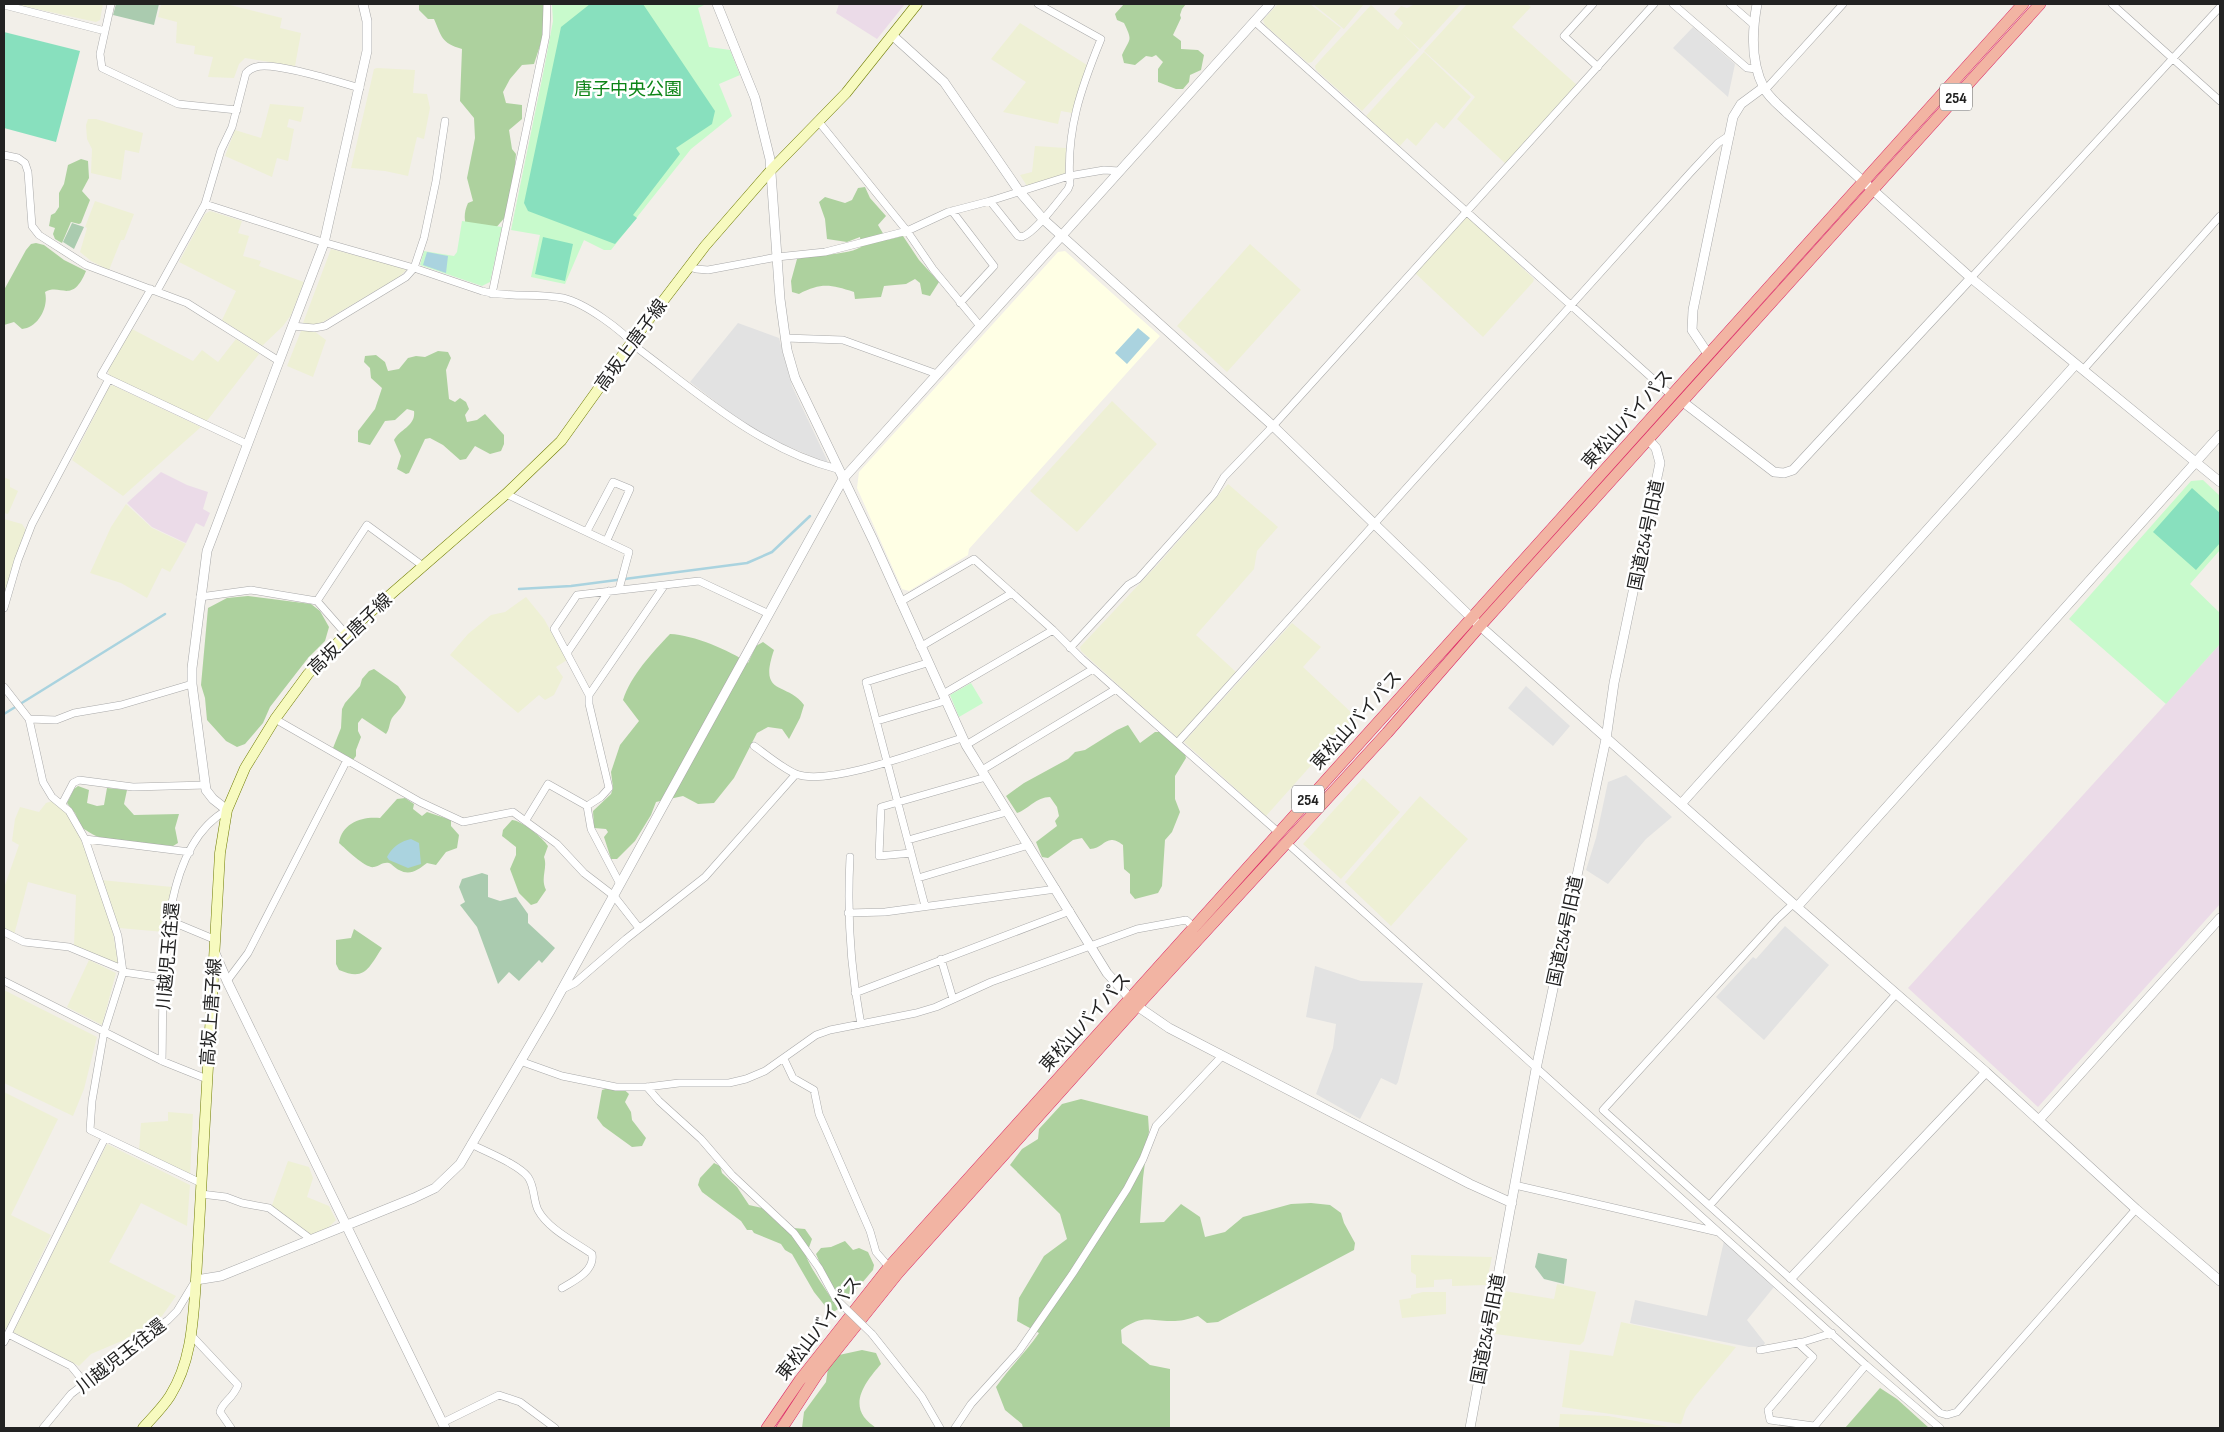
<svg xmlns="http://www.w3.org/2000/svg" width="2224" height="1432" font-family="'Sofia Sans Condensed','Noto Sans JP',sans-serif">
  <style>
    .industrial { fill: #ebdbe8 }
    .education { fill: #ffffe5 }
    .farmland { fill: #eef0d5 }
    .forest { fill: #add19e }
    .cemetery { fill: #aacbaf }
    .park { fill: #c8facc }
    .pitch { fill: #88e0be }
    .parking { fill: #e2e2e2 }
    .water { fill: #aad3df }
    .lines { fill: none; stroke-linecap: round; stroke-linejoin: round }
    .stream { stroke: #aad3df; stroke-width: 2.5 }
    .minor-casing { stroke: #a9a9a9; stroke-width: 8 }
    .tertiary-casing { stroke: #a9a9a9; stroke-width: 10 }
    .secondary-casing { stroke: #707d05; stroke-width: 11 }
    .trunk-casing { stroke: #dc2a67; stroke-width: 12 }
    .minor { stroke: #fff; stroke-width: 7 }
    .tertiary { stroke: #fff; stroke-width: 9 }
    .secondary { stroke: #f7fabf; stroke-width: 10 }
    .trunk { stroke: #f2b4a3; stroke-width: 11 }
    .minor-bridge-casing { stroke: #a9a9a9; stroke-width: 8; stroke-linecap: butt }
    .minor-bridge { stroke: #fff; stroke-width: 7 }
    .labels { text-anchor: middle; stroke-width: 5; stroke-linejoin: round; paint-order: stroke }
    .shield { fill: #fff; stroke: #646464; stroke-width: 1 }
    .shield-label { font-size: 16px; font-weight: bold; fill: #222 }
    .park-label { font-size: 18px; fill: #0c8416; stroke: #fff }
    .street-label { font-size: 18px; fill: #222; stroke: #fff }
  </style>
  <rect width="100%" height="100%" fill="#f2efe9"/>
  <path class="industrial" d="M839 4H905L877 39 836 13Z
    M161 472 187 485 208 492 203 509 210 513 204 527 196 523 186 543 152 527 127 503Z
    M2220 644V904L2038 1107 1908 988Z"/>
  <path class="education" d="M1065 251 1160 336 969 549 968 555 909 591 902 589 857 488 859 472 1058 252Z"/>
  <path class="farmland" d="M14 4H103L100 20 96 22Z
    M161 4H226L282 18 280 28 301 33 295 66 245 58 239 64 234 78 208 77 213 57 194 54 195 46 176 43 177 22 158 17Z
    M1278 4H1310L1341 28 1312 62 1308 63 1265 25 1263 20Z
    M1313 4H1364L1344 29Z
    M1415 4H1461L1420 49 1403 34 1419 50 1362 111 1316 70 1315 66 1322 58 1371 5 1398 30 1403 23 1394 14 1401 6 1407 8Z
    M1467 4H1527L1531 7 1512 27 1577 85 1506 164 1457 119 1475 97 1424 51Z
    M1020 23 1087 65 1072 113 1061 111 1058 124 1003 112 1026 82 991 59Z
    M1424 52 1471 97 1444 129 1436 122 1416 146 1407 138 1400 146 1366 116Z
    M377 68 415 70 413 93 427 94 430 108 424 139 417 137 408 176 385 171 351 168 374 69Z
    M270 104 304 107 301 122 289 119 287 127 294 129 288 161 277 158 272 177 225 156 235 130 261 138Z
    M88 119H96L143 133 139 153 125 150 121 180 91 173 92 149 87 139 86 125Z
    M1035 146 1066 148 1065 174 1027 186 1020 175 1032 172Z
    M95 201 134 214 124 240H121L109 270 91 261 80 252 87 228 85 227Z
    M210 211 242 221 238 233 249 236 243 256 261 261 259 266 304 282 291 315 283 326 262 346 222 320 236 291 179 262 205 214Z
    M1467 216 1534 279 1533 282 1483 337 1415 273Z
    M1250 244 1301 290 1227 372 1177 326Z
    M331 249 407 269 399 277 321 323 315 325 303 323Z
    M132 329 193 361 202 350 218 362 236 339 259 354 206 422 109 375 108 370Z
    M301 331H314L326 340 313 377 287 366Z
    M112 385 201 427 123 496 72 460 109 387Z
    M1112 401 1157 444 1077 532 1030 491Z
    M4 477 10 480V487L18 491 8 514 4 513Z
    M1228 484 1278 527 1257 551 1254 569 1196 635 1236 672 1178 738 1127 693 1081 651 1080 647 1161 561Z
    M126 504 152 528 186 544 170 572 162 568 147 598 121 583 90 573 111 527Z
    M4 519 22 524 26 530 4 595Z
    M526 597 544 619 567 660 556 667 563 677 554 695 545 700 539 695 518 713 450 655 468 634 491 615 505 612Z
    M1292 623 1321 647 1303 667 1355 716 1266 816 1184 742Z
    M1363 778 1400 812 1341 879 1303 844Z
    M1420 796 1468 839 1391 926 1345 882Z
    M52 801 65 811 76 828 84 845 110 918 119 966 74 946 76 895 28 882 14 935 4 929V888L19 845 12 841 15 819 20 807 39 812 46 803Z
    M101 880 172 887 164 932 119 928Z
    M89 960 116 973 102 1025 67 1007Z
    M4 990 97 1037 84 1089 73 1116 4 1083Z
    M4 1092 58 1119 11 1215 51 1235 6 1329 4 1328Z
    M168 1112 193 1114 190 1177 139 1150 141 1123 168 1121Z
    M107 1144 190 1185 187 1226 141 1203 109 1262 176 1296 162 1316 124 1340 91 1354 79 1366 13 1332Z
    M288 1161 309 1167 313 1178 307 1197 329 1206 336 1220 329 1227 311 1235 271 1208Z
    M1411 1255 1492 1257 1486 1285 1452 1286V1279L1434 1280V1287L1416 1288V1275L1411 1272Z
    M1557 1284 1596 1292 1584 1341 1580 1345 1495 1334 1504 1291 1554 1299Z
    M1423 1292H1446V1314L1402 1318 1399 1300 1411 1298V1295Z
    M1621 1322 1736 1347 1695 1396 1686 1409 1681 1424 1562 1407 1570 1350 1613 1356Z
    M1560 1414 1608 1416 1674 1428H1559Z"/>
  <path class="forest" d="M419 4H545C550 18 539 49 534 64L522 65 510 79 503 92 506 103 522 105V119L509 130 512 149 516 154C515 166 511 208 505 217 501 223 496 226 493 233 499 246 497 253 489 264 476 244 457 227 468 203L473 201 467 178 475 138 474 118 460 101 462 49C441 43 442 37 434 19H428L419 10Z
    M1124 4H1186L1182 9 1180 15 1181 18 1173 35 1181 41V49L1198 50 1204 55 1201 70 1190 75 1189 82 1183 89H1176L1158 82V69L1163 62 1156 55 1152 57 1146 56 1135 65 1124 63 1122 55C1130 37 1133 42 1124 23L1117 20 1115 14Z
    M81 159 88 161 89 178 82 191 90 200 81 223 79 224 71 222 62 243 55 239 53 234 55 228 49 226 51 215 55 213 59 207V193L64 184 68 165Z
    M865 187 870 198 886 216 878 225 887 240 903 236 919 260 939 282 930 296 922 294 920 283 915 279 906 284 884 286 881 297 855 299 854 292C831 285 822 282 799 294L792 292 791 281 797 259C813 255 849 255 861 247L860 237 847 242 827 239 825 219 819 202 825 197 845 203 852 200 858 188Z
    M36 243 44 245 64 260 86 271C72 305 61 283 45 292 49 307 38 328 22 329L14 322 4 325V290L26 250 31 244Z
    M438 351 448 352 451 358 446 370 449 399 455 402 460 398 466 402 469 409 465 415 467 422 477 420 485 414 504 435V444L501 451 490 454 475 446 466 459 460 460 443 445 430 438 425 439 409 473 406 474 397 469 401 456 394 440C400 429 416 426 414 411L407 409 395 420 385 421 370 445 358 442V431L375 409 382 388 371 378 370 368 364 362 365 356 376 355 385 362 388 371 399 369 408 358 416 356 425 357Z
    M248 596 311 604 320 611 329 627 325 641 308 658 270 707 263 723 245 744 237 747 226 741 207 720 205 698 201 685 208 608 227 598Z
    M670 634C694 635 729 650 748 663L756 646 763 642 774 650C758 697 786 681 804 705L800 718 789 739 782 729 768 727 757 733 734 778 714 803 698 804 683 796 656 802 651 815 635 841 617 859H611L604 837 608 832 606 829 594 828 593 811 611 794 613 788 611 772 620 745 639 721 623 700C631 675 652 653 670 634Z
    M374 669 398 686 406 697C403 708 398 710 392 718 389 723 390 729 386 734L362 718 358 723V731L361 737 356 750V756L353 760 333 748 341 728 342 709 345 703 360 686 362 679 369 671Z
    M1128 725 1140 743 1155 732H1160L1185 754 1186 758 1175 776V799L1180 812 1172 832 1165 840 1162 886 1158 893 1135 899 1130 893V874L1124 869 1123 845C1105 832 1105 849 1090 849L1082 838 1073 840 1048 858 1042 857 1036 842 1057 826 1055 821 1059 816 1057 807 1050 797C1036 797 1029 809 1017 813L1006 796 1024 783 1068 759 1075 752 1085 750 1117 730Z
    M78 786 89 790 87 803 97 806 104 805 107 788 127 790 124 804 134 815 179 814 175 828 178 843 173 846C151 844 120 843 99 837 94 836 88 831 82 828L75 813 67 803 74 789Z
    M405 798 414 804 413 809 422 816 427 812 451 820V826L459 835 457 848 446 852 436 865 427 863C418 870 410 876 399 870 395 868 392 864 389 863 382 862 380 866 374 867 366 869 346 849 339 843 342 823 362 816 380 818L397 799Z
    M512 820C521 820 543 838 548 846L544 857C548 868 540 878 546 890L537 903 531 905 519 893 510 869 516 855V847L502 836 503 830Z
    M354 929 382 948C368 969 365 981 339 970L336 964V940L351 938Z
    M619 1085 629 1094 625 1102 631 1112 632 1120 646 1138 642 1146 632 1147 603 1126 597 1118 602 1090Z
    M1081 1099 1148 1116 1149 1131 1143 1178 1140 1223 1164 1222 1181 1204 1200 1217 1205 1237 1225 1232 1243 1217 1291 1204 1311 1203 1330 1205 1341 1213 1344 1223 1355 1243 1354 1250 1218 1322 1207 1323 1198 1316C1191 1318 1183 1321 1175 1321 1149 1322 1145 1313 1121 1330L1122 1343 1150 1365 1170 1369V1428H1023L1022 1424 1005 1410 996 1387C1009 1368 1026 1352 1039 1333L1017 1321 1019 1298 1044 1256 1067 1239 1060 1214 1010 1165 1022 1149 1038 1139 1039 1129 1062 1104Z
    M714 1163 720 1166 722 1173 737 1187 749 1205 762 1208 782 1227 805 1229 812 1239 806 1256C814 1275 827 1290 838 1309L835 1311 830 1312 814 1292 792 1254 785 1250 781 1244 754 1233 752 1230H747L741 1221 702 1192 698 1185 700 1178Z
    M845 1241 853 1250 859 1248 868 1252 874 1265 873 1270C864 1280 854 1295 840 1299L822 1268 816 1254 821 1248 831 1247Z
    M862 1350 876 1353 881 1364C869 1378 851 1399 864 1417 867 1421 872 1425 876 1428H802L804 1412 826 1382 828 1368 839 1355Z
    M1880 1388 1897 1399 1929 1428H1845Z"/>
  <path class="cemetery" d="M116 4H159L154 25 113 15Z
    M72 223 84 227 74 249 63 242Z
    M482 873 488 875V897L500 901 516 897 528 914V923L555 948 542 963 539 960 519 981 509 972 498 984 477 927 460 905 465 902 459 887 462 879Z
    M1538 1253 1567 1259 1564 1284 1544 1279 1535 1267Z"/>
  <path class="park" d="M552 4H706L698 8 709 47 730 50 740 75 719 84 732 116 691 149 611 250H604L584 240 565 284 531 277 540 235 511 230 544 69 553 21Z
    M462 221 502 227 490 282 482 286 420 265 424 251 454 256 457 252Z
    M2203 480 2220 496V550L2190 584 2220 613V644L2166 704 2069 619 2191 481Z
    M971 683 983 703 959 717 950 695Z"/>
  <path class="pitch" d="M590 4H643L715 111 712 124 676 148 680 154 633 215 637 218 615 244 528 211 524 203 561 27Z
    M4 32 80 51 56 142 4 128Z
    M543 237 573 244 565 281 535 274Z
    M2192 488 2220 513V543L2196 570 2153 532Z"/>
  <path class="parking" d="M1693 27 1735 64 1728 97 1673 48Z
    M738 323 779 338 792 386 828 462 827 463 771 439 747 426 690 382Z
    M1526 686 1570 726 1553 746 1508 708Z
    M1626 775 1672 817 1646 839 1608 884 1586 870 1596 838 1608 782Z
    M1785 926 1829 965 1764 1040 1716 997 1753 957 1756 959Z
    M1315 966 1361 981 1423 983 1398 1082 1396 1085 1381 1078 1360 1119 1316 1094 1333 1048 1336 1024 1306 1017Z
    M1724 1241 1774 1287 1747 1320 1765 1343 1763 1347H1749L1630 1323 1635 1300 1707 1316Z"/>
  <path class="water" d="M427 252 448 256 446 273 423 265Z
    M1138 328 1150 338 1127 364 1115 353Z
    M411 839 419 843 421 864 408 868 389 860 387 857C392 847 401 841 411 839Z"/>
  <g class="lines">
    <path class="stream" d="M519 589 571 586 747 563 772 552 810 516
      M4 714 165 614"/>
    <defs>
      <path id="minor" d="M111 4 100 54 102 68 178 104 237 110
        M1593 4 1564 36 1598 67
        M1673 4 1747 68 1757 69
        M1730 4 1753 24
        M2112 4 2220 101
        M4 5 105 31
        M1254 21 1672 396
        M1765 90 1843 4
        M819 122 907 231 933 269 980 326
        M4 155 18 158 25 163 28 172 32 226 39 235 86 265 187 303 279 361
        M990 201 1018 236 1022 237C1036 232 1058 201 1068 189L1070 184C1066 130 1081 88 1101 39L1038 4
        M205 204 316 240 414 268 482 291C508 298 536 293 563 298 585 303 622 330 636 347 699 394 760 449 837 469
        M952 211 994 266 960 303
        M689 267 696 269 708 270 777 257 825 252 907 231 948 212 990 201 1069 176 1104 170 1119 171
        M1971 278 2220 7
        M157 291 205 204 221 150 232 127 246 73C249 70 252 68 256 67 274 61 339 82 360 88
        M492 294 546 35 547 4
        M292 326 314 328 325 326 406 277 414 268 424 238 436 181 445 121
        M785 338 843 340 937 374
        M2083 370 2220 216
        M109 379 247 444
        M506 494 629 552 619 589
        M587 531 613 482 630 489 607 540
        M664 586 589 695 554 629 577 595 699 581 769 614
        M200 597 251 590 317 601 346 634
        M317 601 367 525 423 566
        M900 602 974 559 1053 630 1082 659 1278 832
        M4 608 18 560 32 524 109 379 101 375 151 289
        M920 647 1012 593
        M1070 648 1128 585 1138 579 1214 494 1224 477 1273 426 1654 4
        M567 653 609 591
        M4 687 29 719 43 782 52 797 69 811 85 839 118 936 123 972 104 1032 92 1101 90 1130 201 1183
        M943 694 1053 630
        M29 719 56 720 74 713 121 705 192 684
        M275 719 420 802 463 822 513 812 557 844 584 873 614 896 639 928
        M877 721 945 701
        M1178 742 1690 173 1718 143 1730 135
        M966 745 1093 669
        M754 746C767 755 782 768 796 774 829 787 926 749 962 738
        M982 770 1116 689
        M62 804 73 783 79 780 133 787 206 785
        M587 806 601 797 609 788 589 704V695
        M526 820 548 784 587 806 591 829 620 884
        M85 839 190 852
        M908 840 1007 812
        M1287 843 1866 1365 1940 1428
        M911 853 879 856 881 807 986 777
        M850 857C847 914 850 968 861 1024
        M918 878 1029 845
        M1793 904 1777 919 1603 1110 1940 1413 1947 1415 1957 1412 2136 1209
        M925 906 866 682 927 663
        M848 913 885 912 1056 889
        M168 920 216 940
        M4 932 24 942 69 947 122 969
        M941 959 953 999
        M123 972 164 978
        M4 981 162 1061 207 1079
        M227 981 248 953 347 760
        M561 990 575 983 626 939 705 877 796 774
        M855 993 1070 911
        M784 1059 793 1078 814 1090 819 1114 870 1231 876 1252 889 1267
        M162 1061C164 990 155 850 227 810
        M520 1061 562 1076 616 1087H647L679 1083H729L746 1079 765 1071 816 1035 830 1030 916 1013 936 1007 991 982 1137 929 1186 920 1194 927
        M647 1087 659 1101 701 1139 732 1175 794 1233 819 1268 836 1299
        M471 1144C486 1152 518 1164 528 1177 535 1187 533 1200 538 1210 548 1229 575 1242 592 1254 595 1271 574 1281 562 1288
        M1515 1185 1718 1232
        M201 1194 226 1197 242 1203 269 1208 312 1240
        M1710 1205 1896 994
        M8 1334 71 1366 85 1383
        M872 1334 922 1397 940 1428
        M191 1335 238 1385C233 1399 222 1402 220 1412L231 1428
        M4 1342 105 1138
        M1798 1343 1813 1357 1768 1410 1770 1420 1814 1426
        M1760 1350 1803 1342 1832 1333
        M442 1423 499 1395 520 1402 555 1428
        M43 1428 71 1394 168 1320 177 1311 194 1283
        M955 1428 971 1404 1019 1351 1073 1273 1127 1189 1143 1159 1156 1126 1222 1056
        M1813 1428 1866 1365"/>
      <path id="tertiary" d="M717 4 755 98 770 159 780 299 787 350 795 378 873 540 966 745 1107 973 1137 1006 1169 1028 1470 1184 1512 1203
        M1757 4C1752 31 1750 62 1764 88 1769 98 1780 106 1788 114L1971 278 2220 482
        M892 35 944 82 1019 191 1043 219 1273 426 1480 626 1797 907 1986 1072 2136 1209 2220 1281
        M1708 354 1692 330 1693 310 1733 117 1741 104 1764 87
        M1683 402 1774 472 1784 473 1793 470 1971 278
        M1681 804 2076 364
        M227 810 213 799 206 790 192 684V668L207 551 324 243 367 51V21L363 4
        M1797 907 2220 435
        M215 953 227 981 445 1428
        M2039 1120 2220 918
        M1791 1278 1986 1072
        M196 1280 221 1276 414 1198 435 1188 460 1164 549 1013 843 479 1270 4
        M1470 1428 1536 1069 1606 739 1614 683 1660 463 1656 448 1648 439"/>
      <path id="secondary" d="M143 1428C152 1418 163 1407 170 1396 192 1361 193 1320 196 1280L220 853 227 810 245 768 275 719 308 674 351 629 506 494 561 441 637 335 705 246 772 169 846 93 917 4"/>
      <path id="trunk" d="M767 1428 800 1380 889 1267 2023 4
        M782 1428 818 1373 898 1273 1137 1006 1387 733 1480 626 2040 4"/>
    </defs>
    <use href="#minor" class="minor-casing"/>
    <use href="#tertiary" class="tertiary-casing"/>
    <use href="#secondary" class="secondary-casing"/>
    <use href="#trunk" class="trunk-casing"/>
    <use href="#minor" class="minor"/>
    <use href="#tertiary" class="tertiary"/>
    <use href="#secondary" class="secondary"/>
    <use href="#trunk" class="trunk"/>
    <defs>
      <path id="minor-bridge" d="M836 1299 872 1334"/>
    </defs>
    <use href="#minor-bridge" class="minor-bridge-casing"/>
    <use href="#minor-bridge" class="minor-bridge"/>
  </g>
  <g class="labels">
    <g class="shield">
      <rect x="1940" y="83.5" width="32" height="27" rx="4"/>
      <rect x="1292" y="785.5" width="32" height="27" rx="4"/>
    </g>
    <g class="shield-label">
      <text x="1956" y="103">254</text>
      <text x="1308" y="805">254</text>
    </g>
    <g class="park-label">
      <text x="628" y="95">唐子中央公園</text>
    </g>
    <g class="street-label">
      <text transform="translate(631 345) rotate(-54)" y="6">高坂上唐子線</text>
      <text transform="translate(1627 419) rotate(-48)" y="6">東松山バイパス</text>
      <text transform="translate(1646 535) rotate(-78)" y="6">国道254号旧道</text>
      <text transform="translate(350 634) rotate(-44)" y="6">高坂上唐子線</text>
      <text transform="translate(1356 720) rotate(-48)" y="6">東松山バイパス</text>
      <text transform="translate(1565 931) rotate(-78)" y="6">国道254号旧道</text>
      <text transform="translate(168 956) rotate(-85)" y="6">川越児玉往還</text>
      <text transform="translate(211 1012) rotate(-86)" y="6">高坂上唐子線</text>
      <text transform="translate(1085 1022) rotate(-48)" y="6">東松山バイパス</text>
      <text transform="translate(819 1328) rotate(-52)" y="6">東松山バイパス</text>
      <text transform="translate(1488 1329) rotate(-79)" y="6">国道254号旧道</text>
      <text transform="translate(121 1356) rotate(-38)" y="6">川越児玉往還</text>
    </g>
  </g>
  <rect width="2224" height="1432" fill="none" stroke="#222222" stroke-width="10"/>
</svg>
